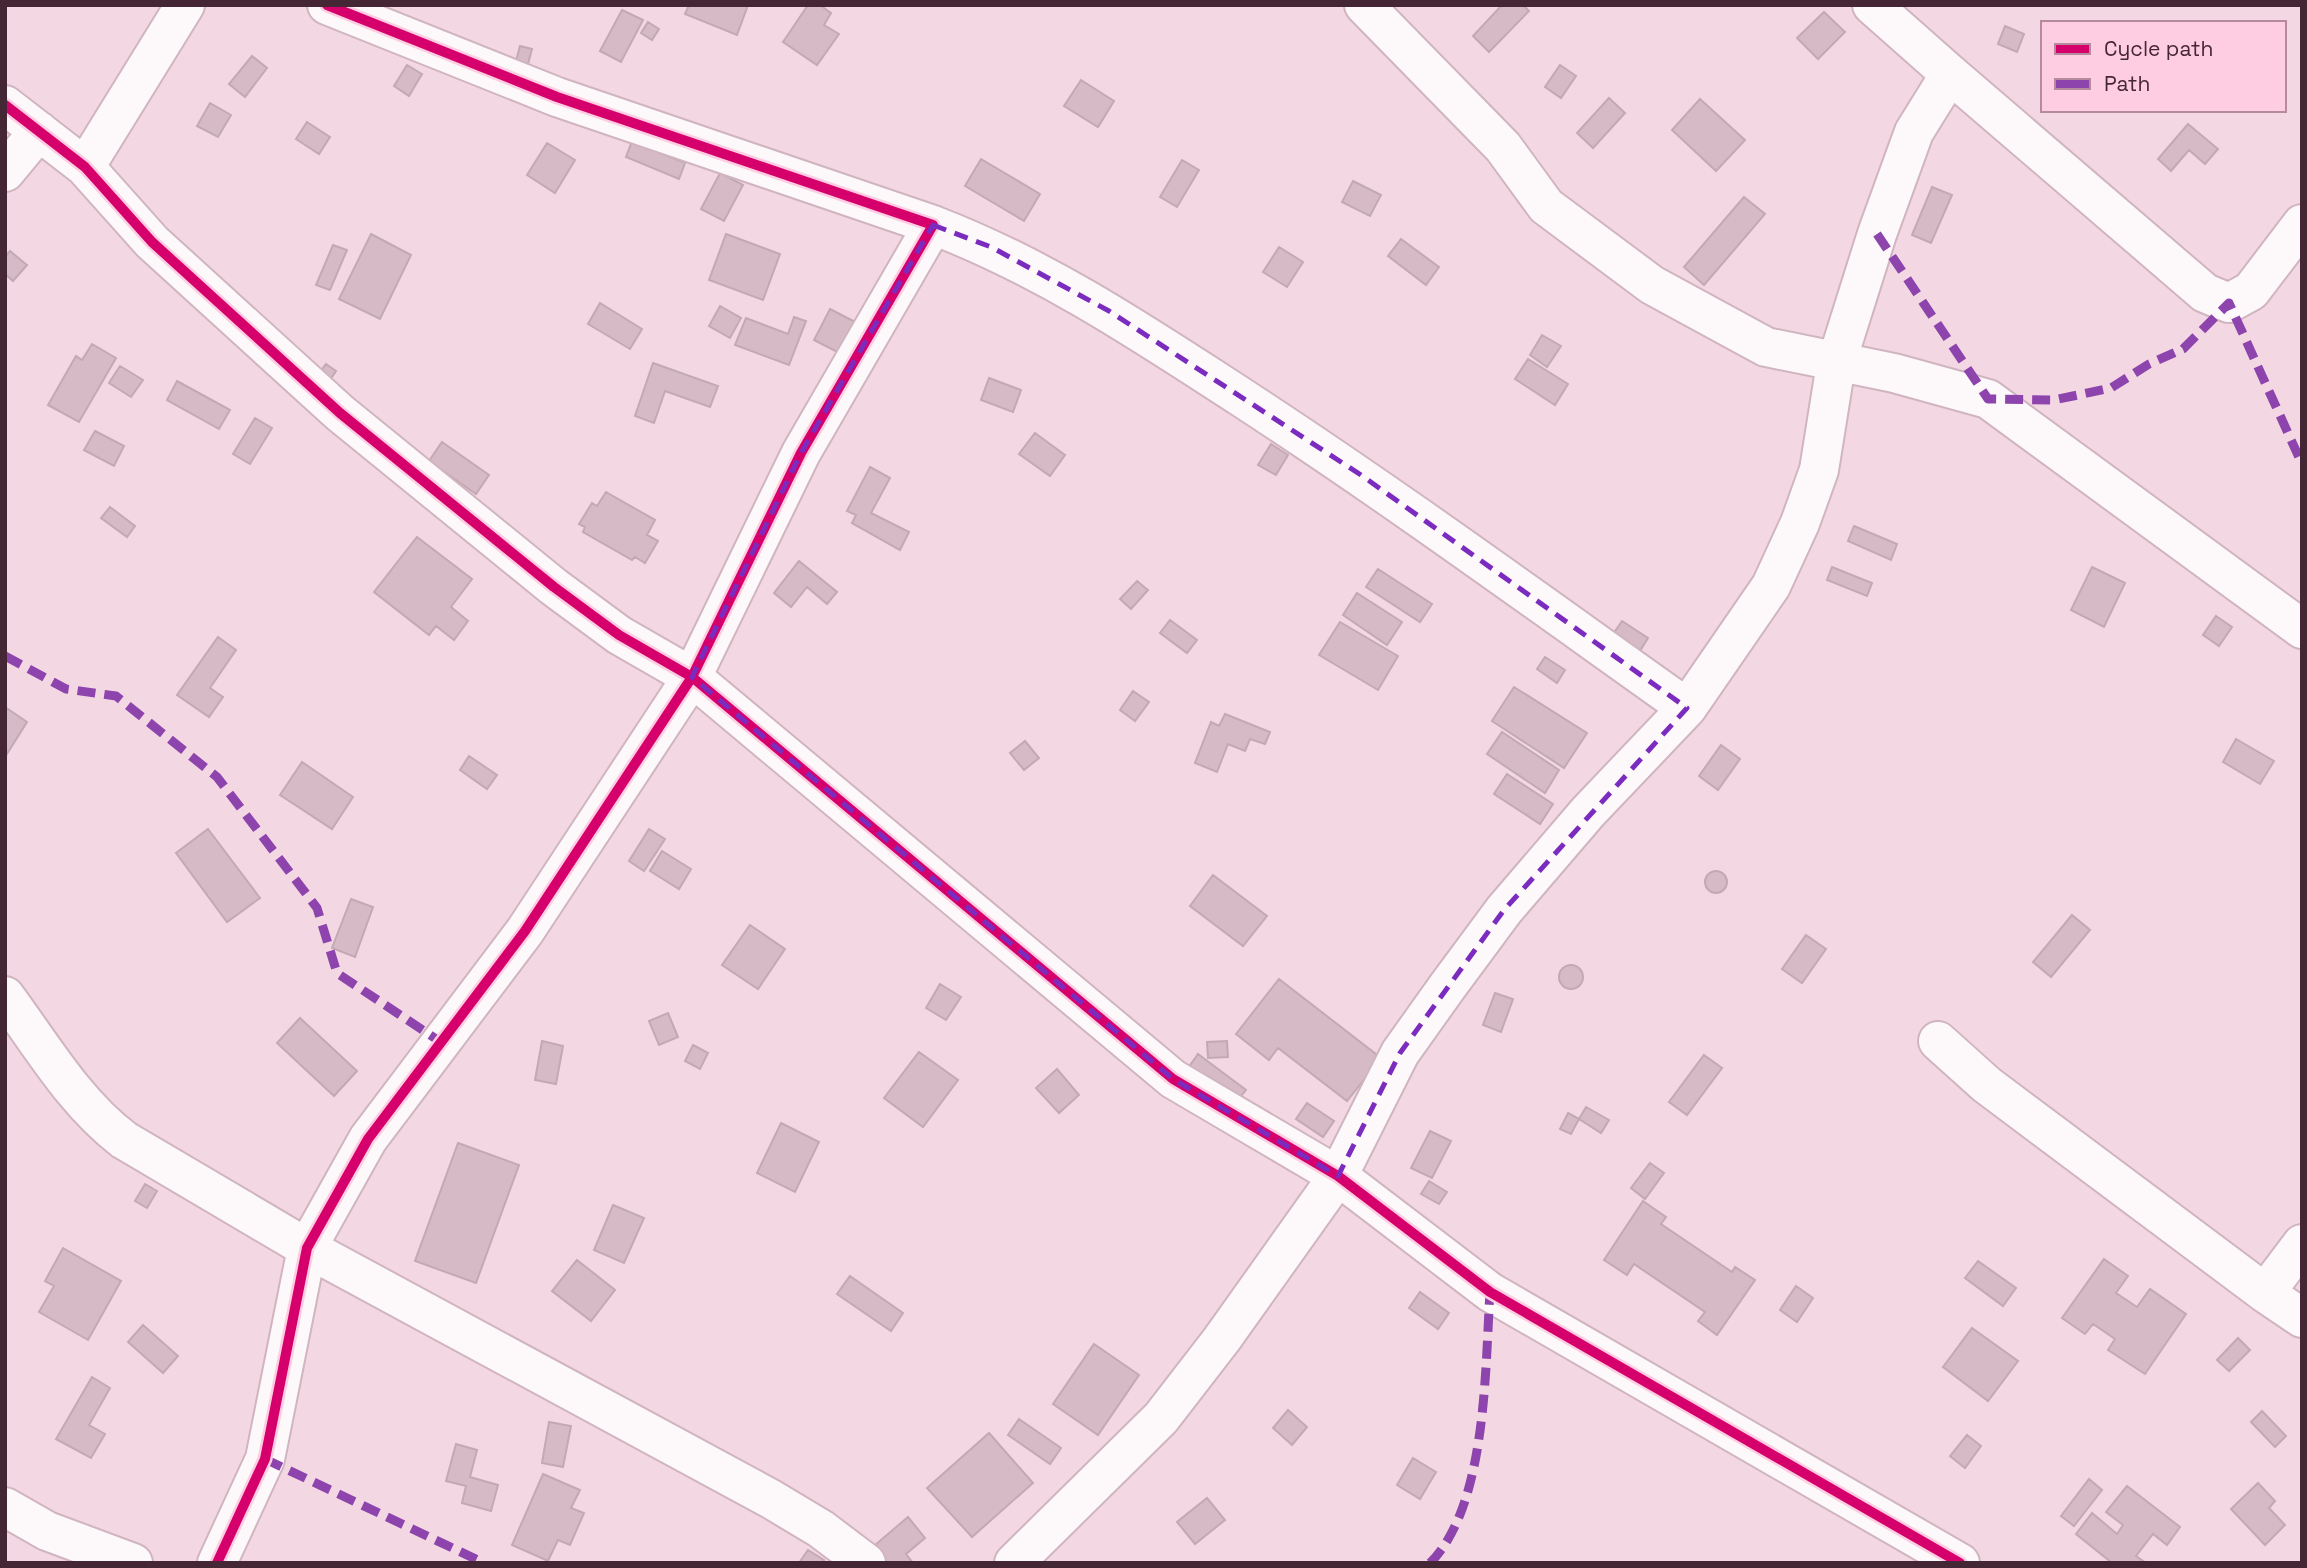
<svg xmlns="http://www.w3.org/2000/svg" width="2307" height="1568" font-family="'Space Grotesk',sans-serif">
  <style>
    .building { fill: #d6bbc7; stroke: #c3a9b4; stroke-width: 2 }
    .lines { fill: none; stroke-linecap: round; stroke-linejoin: round }
    .street-casing { stroke: #d0b5c0; stroke-width: 42 }
    .street { stroke: #fdf9fb; stroke-width: 38 }
    .quiet { stroke: #8e44ad; stroke-width: 9; stroke-dasharray: 18 9; stroke-linecap: butt }
    .cycleway-casing { stroke: #fecde1; stroke-width: 15 }
    .cycleway { stroke: #d6006c; stroke-width: 10 }
    .marked { fill: none; stroke: #7b2cbf; stroke-width: 5; stroke-dasharray: 14 9; stroke-linejoin: round }
  </style>
  <rect width="100%" height="100%" fill="#f3d8e3"/>
  <path class="building" d="M689 5H748L737 35 685 14Z
    M808 5H820L831 13 824 25 839 34 817 65 783 42Z
    M1502 5H1523L1529 11 1489 52 1473 36Z
    M622 10 643 20 621 62 600 51Z
    M1824 12 1845 32 1818 59 1797 38Z
    M648 22 659 29 652 40 641 33Z
    M2005 26 2024 34 2017 52 1998 44Z
    M520 46 532 49 528 64 516 61Z
    M252 56 267 68 245 97 229 84Z
    M407 65 422 74 409 96 394 86Z
    M1560 65 1576 76 1561 98 1545 87Z
    M1081 80 1114 101 1098 127 1064 106Z
    M1609 98 1625 113 1593 148 1577 133Z
    M1700 99 1745 140 1716 171 1672 130Z
    M210 103 231 115 218 137 197 126Z
    M307 122 330 137 319 154 296 139Z
    M2188 124 2218 149 2205 164 2189 150 2171 171 2158 159Z
    M632 141 685 163 679 179 626 157Z
    M547 143 575 160 555 193 527 175Z
    M981 159 1040 194 1024 221 965 186Z
    M1182 160 1199 170 1177 207 1160 197Z
    M720 173 743 185 724 221 701 209Z
    M1353 181 1381 195 1370 216 1342 202Z
    M1932 187 1952 195 1931 243 1912 235Z
    M1744 197 1765 214 1704 285 1684 267Z
    M371 234 411 255 380 319 339 299Z
    M726 234 780 254 763 300 709 280Z
    M1401 239 1439 267 1426 285 1388 256Z
    M333 245 347 250 330 290 316 285Z
    M1279 247 1303 262 1287 287 1263 272Z
    M10 251 27 265 13 281 5 274V257Z
    M600 303 642 329 630 349 588 324Z
    M720 306 741 318 730 338 709 326Z
    M830 309 861 325 845 356 814 340Z
    M794 317 806 321 789 365 735 345 746 318 788 334Z
    M1542 335 1561 346 1547 367 1530 355Z
    M92 344 116 358 79 422 48 405 76 356 82 360Z
    M1528 359 1568 384 1555 405 1515 379Z
    M653 363 718 386 710 407 665 391 654 423 635 416Z
    M326 364 336 371 326 386 315 379Z
    M120 366 143 380 131 397 109 383Z
    M989 378 1021 390 1013 412 981 400Z
    M177 381 230 410 219 429 167 400Z
    M255 418 272 428 250 464 233 454Z
    M95 431 124 446 114 466 84 450Z
    M1035 433 1065 455 1050 476 1019 454Z
    M442 442 489 475 476 494 429 461Z
    M1271 444 1288 455 1276 475 1258 465Z
    M870 467 890 478 871 513 909 532 900 550 852 523 856 515 847 511Z
    M606 492 655 520 647 535 658 541 645 563 635 557 632 560 583 532 585 527 579 524 592 503 597 506Z
    M110 507 135 526 127 537 101 518Z
    M1854 526 1897 544 1891 560 1848 541Z
    M417 537 472 579 451 607 468 621 454 640 436 626 429 635 374 592Z
    M799 561 837 592 827 604 807 587 791 607 774 593Z
    M1832 567 1872 583 1867 596 1827 580Z
    M2092 567 2125 583 2104 627 2071 610Z
    M1378 569 1432 604 1420 622 1366 587Z
    M1137 581 1148 590 1131 609 1120 599Z
    M1357 593 1402 622 1387 645 1343 615Z
    M2216 616 2232 627 2219 646 2203 635Z
    M1170 620 1197 640 1187 653 1160 633Z
    M1622 621 1648 638 1638 654 1611 637Z
    M1340 622 1398 656 1378 690 1319 655Z
    M218 637 236 650 210 688 223 697 209 717 177 695Z
    M1545 657 1565 670 1557 683 1537 669Z
    M1514 687 1587 733 1564 768 1492 721Z
    M1133 691 1149 702 1135 721 1120 710Z
    M5 707 27 722 5 757Z
    M1225 714 1270 732 1265 744 1250 739 1245 751 1228 744 1217 772 1195 763 1211 722 1219 726Z
    M1502 732 1559 770 1545 793 1487 754Z
    M2236 739 2274 761 2260 784 2223 762Z
    M1025 741 1039 758 1024 770 1010 753Z
    M1721 745 1740 759 1718 790 1699 776Z
    M469 756 497 775 487 789 460 770Z
    M302 762 353 797 332 829 280 795Z
    M1507 774 1553 804 1540 824 1494 794Z
    M208 829 260 898 227 922 176 853Z
    M649 829 665 839 644 871 629 861Z
    M662 851 691 869 679 889 650 871Z
    M1705 882a11 11 0 1 1 22 0a11 11 0 1 1-22 0Z
    M1213 875 1267 916 1243 946 1190 906Z
    M351 899 373 907 355 957 332 948Z
    M2072 915 2090 930 2051 977 2033 962Z
    M750 925 785 949 758 989 722 965Z
    M1806 935 1826 949 1802 983 1782 969Z
    M1559 977a12 12 0 1 1 24 0a12 12 0 1 1-24 0Z
    M1279 979 1381 1058 1347 1101 1278 1048 1269 1060 1236 1034Z
    M940 984 961 997 946 1020 926 1008Z
    M1495 993 1513 999 1501 1032 1483 1025Z
    M668 1013 678 1037 659 1045 649 1021Z
    M300 1018 357 1071 334 1096 277 1043Z
    M542 1041 563 1046 556 1084 535 1080Z
    M1227 1041 1228 1057 1208 1058 1207 1042Z
    M693 1045 708 1053 700 1069 685 1061Z
    M919 1052 958 1080 923 1127 884 1098Z
    M1198 1054 1246 1090 1233 1106 1186 1071Z
    M1704 1055 1722 1068 1687 1115 1669 1102Z
    M1057 1069 1079 1095 1059 1113 1036 1088Z
    M1307 1103 1334 1121 1323 1137 1296 1119Z
    M1586 1107 1609 1120 1601 1133 1579 1119Z
    M1568 1113 1579 1119 1571 1134 1560 1129Z
    M781 1123 819 1142 795 1192 757 1173Z
    M1430 1131 1451 1141 1432 1178 1411 1168Z
    M458 1143 519 1165 476 1283 415 1261Z
    M1650 1163 1664 1173 1645 1199 1631 1188Z
    M1429 1181 1447 1192 1439 1204 1421 1194Z
    M145 1184 157 1191 147 1208 135 1201Z
    M1643 1201 1666 1217 1661 1224 1732 1272 1735 1267 1755 1280 1717 1335 1698 1321 1705 1312 1634 1264 1627 1275 1604 1260Z
    M613 1205 644 1218 624 1263 594 1250Z
    M63 1248 121 1281 88 1340 39 1312 54 1286 45 1281Z
    M2104 1259 2128 1276 2116 1293 2137 1307 2150 1289 2186 1314 2145 1374 2108 1350 2115 1339 2093 1324 2085 1334 2062 1318Z
    M577 1260 615 1290 591 1321 552 1291Z
    M1978 1261 2016 1288 2003 1306 1965 1278Z
    M850 1276 903 1313 891 1331 837 1294Z
    M1796 1286 1813 1298 1797 1322 1780 1310Z
    M1420 1292 1449 1313 1438 1329 1409 1308Z
    M143 1325 178 1356 163 1373 128 1342Z
    M1972 1328 2018 1361 1988 1401 1943 1367Z
    M2238 1338 2250 1350 2229 1371 2217 1360Z
    M1094 1344 1139 1375 1098 1435 1053 1404Z
    M92 1377 110 1388 89 1425 105 1434 91 1458 56 1439Z
    M1288 1410 1307 1427 1292 1445 1273 1428Z
    M2262 1411 2286 1436 2275 1447 2251 1422Z
    M1019 1419 1061 1448 1050 1464 1008 1435Z
    M549 1422 571 1426 563 1467 542 1463Z
    M989 1433 1033 1483 972 1537 927 1488Z
    M1967 1435 1981 1446 1965 1468 1950 1456Z
    M456 1444 477 1450 470 1477 498 1485 491 1511 462 1503 466 1486 446 1481Z
    M1413 1458 1436 1472 1420 1499 1397 1485Z
    M543 1474 580 1490 571 1508 584 1513 570 1545 558 1540 548 1561 512 1545Z
    M2089 1479 2102 1490 2074 1526 2061 1516Z
    M2258 1483 2275 1501 2269 1508 2285 1525 2265 1545 2231 1509Z
    M2127 1486 2180 1527 2167 1545 2153 1534 2136 1556 2146 1563H2112L2076 1534 2092 1513 2117 1534 2123 1525 2106 1512Z
    M1207 1498 1225 1520 1195 1544 1177 1522Z
    M908 1517 925 1538 906 1554 913 1563H878L868 1551Z
    M808 1550 824 1560 822 1563H799Z"/>
  <g class="lines">
    <defs>
      <path id="street" d="M1364 5 1503 147 1546 206 1652 285 1766 347 1894 373 1988 399 2302 629
        M1950 74 2205 293 2229 303 2251 291 2302 224
        M5 105 85 167 152 242 340 413 554 587 619 635 692 677 1173 1079 1338 1176 1490 1292 1960 1563
        M85 167 185 5
        M5 172 39 131
        M933 225C1045 268 1141 332 1241 397 1393 496 1539 603 1687 708
        M5 996C42 1046 74 1102 124 1140L307 1248 771 1499 821 1529 866 1563
        M1938 1041 1987 1085 2265 1293
        M2302 1244 2265 1293 2302 1318
        M5 1507 47 1531 133 1563
        M217 1563 265 1459 307 1248 368 1139 525 931 692 677 801 453 933 225 557 97 327 5
        M1014 1563 1161 1418 1222 1339 1338 1176 1400 1053 1447 987 1504 910 1588 812 1687 708 1771 586 1800 523 1819 470 1836 364 1877 234 1914 132 1950 74 1872 5"/>
    </defs>
    <use href="#street" class="street-casing"/>
    <use href="#street" class="street"/>
    <path class="quiet" d="M1877 234 1988 399 2054 400 2111 388 2149 364 2183 349 2229 303 2302 464
      M5 656 66 689 116 696 217 777 317 908 337 973 442 1043
      M265 1459 484 1563
      M1430 1563C1487 1506 1485 1368 1490 1292"/>
    <defs>
      <path id="cycleway" d="M5 105 85 167 152 242 340 413 554 587 619 635 692 677 1173 1079 1338 1176 1490 1292 1960 1563
        M217 1563 265 1459 307 1248 368 1139 525 931 692 677 801 453 933 225 557 97 327 5"/>
    </defs>
    <use href="#cycleway" class="cycleway-casing"/>
    <use href="#cycleway" class="cycleway"/>
  </g>
  <path class="marked" d="M933 225 991 247 1109 311 1361 475 1687 708 1504 910 1400 1053 1338 1176 1173 1079 692 677 801 453Z"/>
  <rect width="2307" height="1568" fill="none" stroke="#452634" stroke-width="14"/>
  <rect x="2041" y="21" width="245" height="91" fill="#fecde1" stroke="#b48a9c" stroke-width="2"/>
  <rect x="2055" y="44" width="35" height="10" fill="#d6006c" stroke="#b48a9c" stroke-width="2"/>
  <text x="2104" y="56" font-size="21" fill="#452634">Cycle path</text>
  <rect x="2055" y="79" width="35" height="10" fill="#8e44ad" stroke="#b48a9c" stroke-width="2"/>
  <text x="2104" y="91" font-size="21" fill="#452634">Path</text>
</svg>
